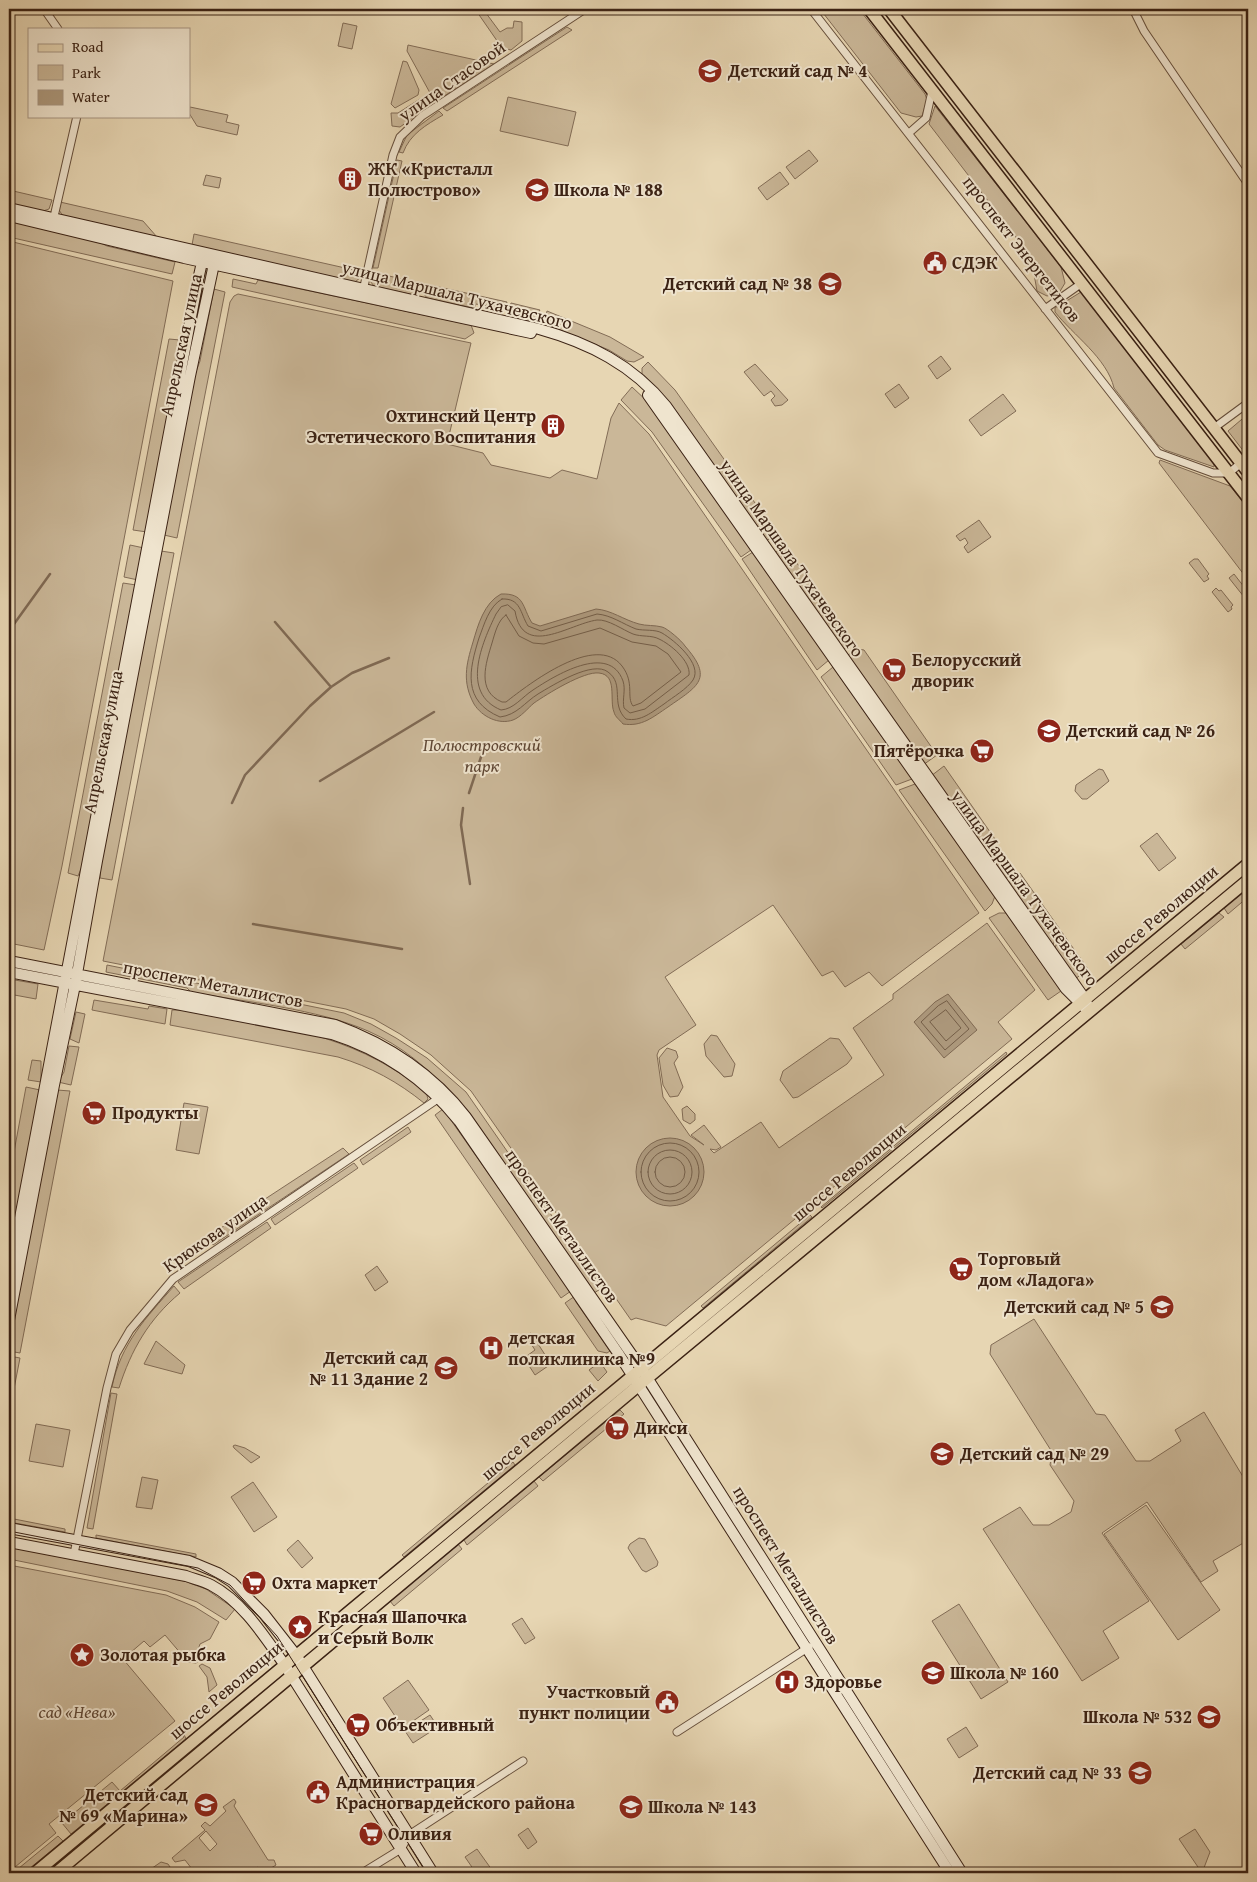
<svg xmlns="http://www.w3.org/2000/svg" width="1257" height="1882" font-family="'Gentium Book Plus',serif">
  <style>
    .green { fill: #cab798; stroke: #826c56; fill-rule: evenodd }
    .water { fill: #ad997d; stroke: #7f6953 }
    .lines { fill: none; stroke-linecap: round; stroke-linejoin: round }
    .shore { stroke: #745e48; stroke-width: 1 }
    .stream { stroke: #7f6953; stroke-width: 2.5 }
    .street-casing { stroke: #664f3c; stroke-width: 9 }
    .secondary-casing { stroke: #3b2214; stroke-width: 12 }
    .primary-casing { stroke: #3b2214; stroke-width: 14 }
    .street { stroke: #efe4ce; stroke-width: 7 }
    .secondary { stroke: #efe4ce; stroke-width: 10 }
    .primary { stroke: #e7d6b3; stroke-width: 11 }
    .tram { stroke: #3b2214; stroke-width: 1 }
    .labels { text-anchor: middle; stroke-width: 4; stroke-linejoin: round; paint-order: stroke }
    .poi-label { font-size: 18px; font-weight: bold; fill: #3b2214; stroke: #efe4ce; text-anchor: start }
    .street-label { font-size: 18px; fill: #3b2214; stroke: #efe4ce }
    .park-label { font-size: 18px; font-style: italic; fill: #5f4735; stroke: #efe4ce }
  </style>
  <rect width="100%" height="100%" fill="#e7d6b3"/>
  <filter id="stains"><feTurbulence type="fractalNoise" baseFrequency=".004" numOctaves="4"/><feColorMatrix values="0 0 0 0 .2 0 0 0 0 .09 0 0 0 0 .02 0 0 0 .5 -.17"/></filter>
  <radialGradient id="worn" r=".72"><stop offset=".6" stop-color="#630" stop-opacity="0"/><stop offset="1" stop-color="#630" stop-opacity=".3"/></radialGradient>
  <path class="green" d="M475 9H483L500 32 507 28H513L514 21 522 22V41L511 50 502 48Z
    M820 9H859L925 94 927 100 922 116 916 117 901 113Z
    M343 23 357 26 352 49 338 46Z
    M567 27 572 30 447 111 443 108Z
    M408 45 494 64 435 102 407 51Z
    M403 61 407 62 419 90 418 95 395 108 391 104Z
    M508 97 576 112 568 146 500 131Z
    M420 99 426 101 428 107 400 127 392 126 391 113H398Z
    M935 106 1061 267 1065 283 1059 293 1047 296 1037 291 1031 257 929 124Z
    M190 107 228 115 226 122 239 125 237 135 197 126 189 113Z
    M439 111 443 115C426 125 410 134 403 153L399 152 407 135Z
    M809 150 818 161 795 179 786 167Z
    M397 160 402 161 378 268H373Z
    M780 172 789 184 767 200 758 188Z
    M206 175 221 178 219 188 203 185Z
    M9 190 52 200 49 209 43 211 9 204Z
    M60 202 143 221 157 237 63 216 59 210Z
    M9 221 95 240 107 246 175 262 172 274 9 237Z
    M194 234 363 272 361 277 355 282 192 245Z
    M9 241 173 281 62 866 44 950 9 943Z
    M372 272 419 283 418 292 414 295 374 286 370 281Z
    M233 279 256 284 258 280 471 325 474 333 465 339 232 287Z
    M425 284 507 302 505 309 476 304 474 308 427 298 424 294Z
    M214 289 225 292 177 538 164 535 194 377 200 361Z
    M1081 292 1214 464V467L1165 450 1158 445 1114 388C1107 358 1073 335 1055 312V308Z
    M238 294 471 343 447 444 483 453 491 465 550 478 562 470 597 479 611 418 619 403 649 434 979 913 882 986 869 972 845 987 833 971 822 976 773 905 665 977 696 1025 659 1050 657 1055 663 1097 690 1136 704 1145 691 1135 704 1125 721 1147 716 1150 710 1149 714 1153 761 1122 779 1148 884 1075 853 1028 893 999V994L987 923 1035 990 998 1022 1012 1039 666 1326 636 1318 631 1320 471 1091 431 1055 400 1034 374 1019 346 1009 103 961 230 302 234 296Z
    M511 303 540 310 535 318 529 320 517 318 518 313 509 311Z
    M547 311 610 337 644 357 634 362 627 361 609 350 548 325 545 319Z
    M169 339 180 340 177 373 147 532 133 530Z
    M941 356 951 369 937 379 928 366Z
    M648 362 675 390 777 534 766 541 669 403 642 374V368Z
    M755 364 788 400 782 405 775 406 771 400 775 396 771 391 764 396 744 372Z
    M899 384 909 398 895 408 885 394Z
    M632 387 648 402 751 550 741 557 652 432 621 400Z
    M1003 394 1016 411 981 436 969 420Z
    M1248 414V457L1228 431Z
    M1160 460 1230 486 1248 508V580L1159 463Z
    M979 520 991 537 968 553 964 547 968 543 965 538 960 541 956 536Z
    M130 545 144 548 138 580 124 577Z
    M784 545 853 642 843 650 775 553Z
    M161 551 174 553 112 880 100 878 101 860Z
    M753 552 829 660 817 670 742 559Z
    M1194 559H1198L1209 574 1207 576 1209 579 1204 582 1189 563Z
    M1234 574 1248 592V602L1229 578Z
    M123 583 136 585 83 864 78 876 68 873Z
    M1216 588 1219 591 1221 590 1233 605 1231 607 1232 609 1228 612 1212 592Z
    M858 649 864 650 937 755 923 765 846 656Z
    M833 667 912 779 896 785 821 677Z
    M944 766 995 839 984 848 931 776Z
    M1099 769 1103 770 1109 781 1087 799H1082L1075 791 1076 785Z
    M915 784 995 896 992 904 985 911 899 790Z
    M1157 833 1176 858 1159 871 1140 846Z
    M994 848 1010 871 1005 882 987 855Z
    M1020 873 1059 928 1052 948 1008 887 1013 874 1015 877Z
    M1248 888V897L1228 914 1224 908Z
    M999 913H1006L1061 991 1048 1000 989 918Z
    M1219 913 1224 917 1185 949 1181 944Z
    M1061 931 1088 969 1074 980 1055 948Z
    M107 965 344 1013 371 1024 396 1038 427 1058 466 1092 602 1288 594 1293C568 1255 541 1217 514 1179 473 1120 436 1061 368 1031 318 1009 245 1002 191 992L187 988 106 972Z
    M9 979 38 984 36 999 9 994Z
    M94 1000 148 1009 149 1006 167 1009 165 1024 92 1010Z
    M172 1010H186C264 1024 336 1030 404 1076 412 1081 427 1090 428 1099L424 1103C398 1082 371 1067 338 1057L170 1025Z
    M76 1012 85 1014 79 1043 70 1039Z
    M711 1035 717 1036 735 1064 732 1076 724 1077 706 1056 704 1044Z
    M830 1038 839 1039 852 1058 847 1064 798 1097 793 1098 780 1080 783 1071Z
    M69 1046 79 1047 71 1085 58 1082 64 1072Z
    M667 1048 676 1051 678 1057 674 1063 683 1087 678 1096 670 1097 663 1085 659 1058Z
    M1006 1052 1007 1054 822 1208 821 1207Z
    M32 1060 41 1061V1082L28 1080Z
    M26 1087 40 1090 9 1253V1179Z
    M57 1090 70 1091 20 1353 9 1351V1342Z
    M184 1103 208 1107 199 1154 176 1150Z
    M687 1106 695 1114V1120L690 1124 683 1120 682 1109Z
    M443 1109 571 1291 561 1298 435 1115Z
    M408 1127 411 1132 363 1165 360 1160Z
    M343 1148 349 1154 213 1245 207 1237Z
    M354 1163 358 1168 275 1225 271 1219Z
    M810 1215 812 1217 703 1308 701 1306Z
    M267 1222 271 1228 184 1289 178 1282Z
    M377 1266 388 1282 375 1291 365 1275Z
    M174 1286 180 1293C149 1319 131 1350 119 1388L112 1387C121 1343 146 1318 174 1286Z
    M575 1296 576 1302 610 1351 607 1353 598 1351 565 1303Z
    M1034 1319 1096 1414 1105 1415 1136 1461H1150L1181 1441 1175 1430 1204 1412 1248 1485V1546L1245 1542 1213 1561 1218 1571 1201 1582 1147 1502 1102 1533 1149 1601 1103 1631 1119 1658 1082 1681 983 1529 1020 1507 1033 1525H1049L1071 1512 1074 1501 1050 1465 1052 1452 990 1354 991 1345Z
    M531 1333 551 1364 535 1375 524 1358 535 1350 526 1336Z
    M156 1341 185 1365 182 1374 144 1364Z
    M9 1356 20 1358 12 1399 9 1398Z
    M600 1362 607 1372 598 1381 589 1370Z
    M111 1393 117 1394 93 1529 87 1528Z
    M620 1410 624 1414 543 1481 539 1477Z
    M36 1424 70 1430 63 1467 29 1461Z
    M235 1445 245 1448 260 1457 251 1463 234 1448 233 1446Z
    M513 1462 515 1465 404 1557 402 1555Z
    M142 1477 158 1480 152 1509 136 1507Z
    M534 1481 538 1486 467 1545 464 1540Z
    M253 1482 277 1517 254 1532 231 1497Z
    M1146 1505 1220 1610 1178 1640 1104 1534Z
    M9 1518 65 1529V1532L9 1522Z
    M96 1535 196 1554V1557L96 1538Z
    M639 1538 645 1539 658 1562 657 1566 646 1572 642 1570 628 1548 630 1544Z
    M298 1540 313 1558 302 1568 287 1550Z
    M458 1544 462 1549 394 1606 390 1601Z
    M9 1547 184 1581 206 1589 235 1609 226 1620 197 1602 167 1591 9 1559Z
    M9 1565 166 1595 195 1607 219 1622 210 1639 200 1644 197 1653 199 1661 196 1663 188 1662 165 1635 150 1647 144 1641 123 1659 175 1721 49 1824 56 1833 9 1872Z
    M959 1604 1008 1682 981 1699 932 1621Z
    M522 1618 535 1638 525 1644 512 1624Z
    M202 1664 210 1668 217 1685 209 1692 207 1677 199 1666Z
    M408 1680 429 1710 403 1728 383 1698Z
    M430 1715 438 1727 413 1743 405 1731Z
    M966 1727 978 1746 959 1758 947 1739Z
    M183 1732 186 1739 71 1834 62 1823 112 1782 120 1791 184 1737 181 1733Z
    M234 1799 236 1802 234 1806 268 1860H274L276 1865 263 1873 258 1867 249 1873H187L192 1869 185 1860 175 1862 172 1858 205 1830 201 1826 205 1822 210 1826 226 1811 223 1807ZM206 1831 217 1844 210 1851 199 1838Z
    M528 1828 537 1842 528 1849 518 1835Z
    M1195 1829 1210 1852 1202 1873 1179 1839Z
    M58 1836 63 1841 24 1873H13Z
    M477 1849 492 1870 487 1873H476L465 1857Z
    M161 1862 168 1864 174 1873H167L165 1871 161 1873H145Z"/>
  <path class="water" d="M501 594C525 593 522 607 532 623L540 626 596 609C611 610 624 620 639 624 646 626 655 625 662 627 667 628 682 641 685 646 714 679 698 686 668 707 653 717 642 727 623 724 620 720 615 717 614 712 609 700 618 675 599 673 584 671 547 694 534 703 528 708 521 717 513 720 499 725 482 717 474 704 462 682 466 665 473 642 478 625 484 603 501 594Z
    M948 994 977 1030 944 1058 914 1022 935 1002Z
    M636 1172a34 34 0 1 1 68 0a34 34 0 1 1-68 0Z"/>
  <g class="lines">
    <path class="shore" d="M502 599C521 598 520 613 528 626L541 631 597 614C611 615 623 624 636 629 644 631 655 629 662 633 674 640 703 664 693 680 687 689 673 697 664 704 652 712 641 722 626 719 610 704 625 684 608 672 593 660 553 685 538 694 525 702 517 715 500 717 462 701 469 670 479 638 484 625 489 606 502 599Z
      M508 605 515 611C523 659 569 624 597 620 608 619 623 630 633 634 641 637 652 635 659 639 670 644 691 661 689 675L645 709 630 713 624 708C622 699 626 690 623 681 609 642 554 676 533 690 522 697 514 709 501 710 460 693 482 643 496 614L501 607Z
      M506 615 519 636 533 643 544 644 600 628 632 642 656 646 668 654 681 672 641 703 633 706C626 697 635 683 622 666 596 632 529 684 506 702H502C476 691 486 663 492 643 495 633 498 620 506 615Z
      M947 1001 969 1029 945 1050 921 1022 938 1006Z
      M946 1010 961 1028 946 1041 930 1022Z
      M641 1172a29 29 0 1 1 58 0a29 29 0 1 1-58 0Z
      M648 1172a22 22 0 1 1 44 0a22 22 0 1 1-44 0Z
      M655 1172a15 15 0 1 1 30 0a15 15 0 1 1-30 0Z"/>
    <path class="stream" d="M275 622 331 687
      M9 631 50 574
      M320 781 434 712
      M469 793 482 754
      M232 803 245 775 310 706 331 687 352 673 389 658
      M463 808 461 825 470 884
      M253 924 402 949"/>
    <defs>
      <path id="street" d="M44 9 58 29
        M811 9 1158 453 1213 473H1229L1241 463
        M1133 9 1144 31 1248 184
        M909 133 926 118 932 91
        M53 221 77 116
        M363 291 393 155 400 137 422 116 585 9
        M1045 309 1082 283
        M1214 428 1248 403
        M74 1554 107 1388 116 1354 130 1330 173 1279 442 1096
        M677 1732 809 1647
        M362 1873 401 1849 409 1835 523 1761"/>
      <path id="secondary" d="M9 208 539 329C589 343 633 365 666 406L1085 999 1088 1006
        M9 216 184 258 531 333
        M648 395 1066 989 1085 1008
        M9 961 335 1025C387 1044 431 1072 466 1117L641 1368 962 1873
        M9 972 332 1034C382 1050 426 1080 459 1121L618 1353 950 1873
        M9 1276 198 280 202 262 205 258
        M9 1320 54 1085 75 985 97 861 190 376 214 264 211 259
        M9 1528 189 1561 218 1573 232 1582 264 1614 296 1655 433 1873
        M9 1542 186 1576C194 1579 203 1581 211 1585 243 1602 264 1636 284 1664L416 1873"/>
      <path id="primary" d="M869 9 1248 498
        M889 9 1248 472
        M35 1873 1248 864
        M56 1873 639 1385 1248 880"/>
    </defs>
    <use href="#street" class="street-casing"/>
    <use href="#secondary" class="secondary-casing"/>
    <use href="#primary" class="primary-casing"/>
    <use href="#street" class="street"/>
    <use href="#secondary" class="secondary"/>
    <use href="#primary" class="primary"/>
    <path class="tram" d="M9 1531 198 1568 230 1585 277 1636 427 1873"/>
  </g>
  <defs>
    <symbol id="school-disc" viewBox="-11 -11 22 22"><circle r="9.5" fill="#8f2418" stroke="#efe4ce"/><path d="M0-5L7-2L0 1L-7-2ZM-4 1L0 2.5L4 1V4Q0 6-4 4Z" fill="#fff"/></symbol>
    <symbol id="building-disc" viewBox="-11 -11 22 22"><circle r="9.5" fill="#8f2418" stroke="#efe4ce"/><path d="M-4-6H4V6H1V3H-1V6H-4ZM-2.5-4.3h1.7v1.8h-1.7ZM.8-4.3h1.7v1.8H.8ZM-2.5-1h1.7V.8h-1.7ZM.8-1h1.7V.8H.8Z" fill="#fff"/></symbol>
    <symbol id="civic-disc" viewBox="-11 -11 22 22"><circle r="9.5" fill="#8f2418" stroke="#efe4ce"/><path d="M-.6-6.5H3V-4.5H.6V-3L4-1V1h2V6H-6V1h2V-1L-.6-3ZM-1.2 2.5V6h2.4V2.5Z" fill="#fff"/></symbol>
    <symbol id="supermarket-disc" viewBox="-11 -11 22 22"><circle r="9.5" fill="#8f2418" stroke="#efe4ce"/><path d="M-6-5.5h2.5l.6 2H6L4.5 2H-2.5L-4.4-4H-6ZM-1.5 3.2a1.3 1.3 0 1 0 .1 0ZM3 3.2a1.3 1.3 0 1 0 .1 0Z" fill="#fff"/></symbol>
    <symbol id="hospital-disc" viewBox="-11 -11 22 22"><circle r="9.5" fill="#8f2418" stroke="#efe4ce"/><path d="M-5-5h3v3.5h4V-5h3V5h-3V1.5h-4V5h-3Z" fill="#fff"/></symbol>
    <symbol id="sight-disc" viewBox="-11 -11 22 22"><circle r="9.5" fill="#8f2418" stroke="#efe4ce"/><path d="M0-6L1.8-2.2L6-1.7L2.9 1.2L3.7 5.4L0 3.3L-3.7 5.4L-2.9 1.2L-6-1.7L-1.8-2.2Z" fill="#fff"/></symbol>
  </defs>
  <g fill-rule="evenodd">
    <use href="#school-disc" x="696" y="57" width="28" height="28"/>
    <use href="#building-disc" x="336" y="165" width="28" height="28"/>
    <use href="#school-disc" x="523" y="176" width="28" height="28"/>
    <use href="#civic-disc" x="921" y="249" width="28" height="28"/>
    <use href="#school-disc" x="816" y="270" width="28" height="28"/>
    <use href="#building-disc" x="539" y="412" width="28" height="28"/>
    <use href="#supermarket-disc" x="880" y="656" width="28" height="28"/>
    <use href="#school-disc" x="1035" y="717" width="28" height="28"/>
    <use href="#supermarket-disc" x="968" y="737" width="28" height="28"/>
    <use href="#supermarket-disc" x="80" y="1099" width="28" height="28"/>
    <use href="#supermarket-disc" x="947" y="1255" width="28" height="28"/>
    <use href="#school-disc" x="1148" y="1293" width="28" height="28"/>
    <use href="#hospital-disc" x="477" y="1334" width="28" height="28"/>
    <use href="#school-disc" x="432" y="1354" width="28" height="28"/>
    <use href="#supermarket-disc" x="603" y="1414" width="28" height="28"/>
    <use href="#school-disc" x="928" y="1440" width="28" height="28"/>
    <use href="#supermarket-disc" x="240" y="1569" width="28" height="28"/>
    <use href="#sight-disc" x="286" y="1613" width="28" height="28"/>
    <use href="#sight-disc" x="68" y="1641" width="28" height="28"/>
    <use href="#school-disc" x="919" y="1659" width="28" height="28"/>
    <use href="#hospital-disc" x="773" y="1668" width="28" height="28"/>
    <use href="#civic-disc" x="653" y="1688" width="28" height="28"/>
    <use href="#school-disc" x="1195" y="1703" width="28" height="28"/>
    <use href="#supermarket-disc" x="344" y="1711" width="28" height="28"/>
    <use href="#school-disc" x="1126" y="1759" width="28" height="28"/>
    <use href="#civic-disc" x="304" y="1778" width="28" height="28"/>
    <use href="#school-disc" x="192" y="1791" width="28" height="28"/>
    <use href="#school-disc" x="617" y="1793" width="28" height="28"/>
    <use href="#supermarket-disc" x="357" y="1820" width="28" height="28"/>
  </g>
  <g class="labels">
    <g class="poi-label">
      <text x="728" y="77">Детский сад № 4</text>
      <text x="368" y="175">ЖК «Кристалл<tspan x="368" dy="21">Полюстрово»</tspan></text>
      <text x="554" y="196">Школа № 188</text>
      <text x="952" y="269">СДЭК</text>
      <text x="812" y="290" text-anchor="end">Детский сад № 38</text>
      <text x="536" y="422" text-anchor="end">Охтинский Центр<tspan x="536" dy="21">Эстетического Воспитания</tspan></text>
      <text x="912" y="666">Белорусский<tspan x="912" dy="21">дворик</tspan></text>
      <text x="1066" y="737">Детский сад № 26</text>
      <text x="964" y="757" text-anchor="end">Пятёрочка</text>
      <text x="112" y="1119">Продукты</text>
      <text x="978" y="1265">Торговый<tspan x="978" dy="21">дом «Ладога»</tspan></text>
      <text x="1144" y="1313" text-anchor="end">Детский сад № 5</text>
      <text x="508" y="1344">детская<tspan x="508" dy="21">поликлиника №9</tspan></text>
      <text x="428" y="1364" text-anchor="end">Детский сад<tspan x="428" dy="21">№ 11 Здание 2</tspan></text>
      <text x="634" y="1434">Дикси</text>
      <text x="960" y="1460">Детский сад № 29</text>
      <text x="272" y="1589">Охта маркет</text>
      <text x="318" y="1623">Красная Шапочка<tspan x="318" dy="21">и Серый Волк</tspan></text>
      <text x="100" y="1661">Золотая рыбка</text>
      <text x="950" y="1679">Школа № 160</text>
      <text x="804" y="1688">Здоровье</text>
      <text x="650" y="1698" text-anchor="end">Участковый<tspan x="650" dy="21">пункт полиции</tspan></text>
      <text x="1192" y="1723" text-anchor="end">Школа № 532</text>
      <text x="376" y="1731">Объективный</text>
      <text x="1122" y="1779" text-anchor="end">Детский сад № 33</text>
      <text x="336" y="1788">Администрация<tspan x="336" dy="21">Красногвардейского района</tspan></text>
      <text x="188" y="1801" text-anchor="end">Детский сад<tspan x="188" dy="21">№ 69 «Марина»</tspan></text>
      <text x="648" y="1813">Школа № 143</text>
      <text x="388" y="1840">Оливия</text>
    </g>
    <g class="street-label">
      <text transform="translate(452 81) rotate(-35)" y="6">улица Стасовой</text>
      <text transform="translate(1022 249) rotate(52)" y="6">проспект Энергетиков</text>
      <text transform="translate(457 295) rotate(14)" y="6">улица Маршала Тухачевского</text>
      <text transform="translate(181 345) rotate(-78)" y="6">Апрельская улица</text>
      <text transform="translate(792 558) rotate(55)" y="6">улица Маршала Тухачевского</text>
      <text transform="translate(103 742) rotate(-79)" y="6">Апрельская улица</text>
      <text transform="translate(1025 888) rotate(54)" y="6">улица Маршала Тухачевского</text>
      <text transform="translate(1161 914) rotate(-40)" y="6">шоссе Революции</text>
      <text transform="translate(213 984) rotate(11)" y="6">проспект Металлистов</text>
      <text transform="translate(849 1172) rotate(-40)" y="6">шоссе Революции</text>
      <text transform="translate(562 1226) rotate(55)" y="6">проспект Металлистов</text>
      <text transform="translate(215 1233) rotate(-35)" y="6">Крюкова улица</text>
      <text transform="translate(538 1431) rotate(-40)" y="6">шоссе Революции</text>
      <text transform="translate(786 1565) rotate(58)" y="6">проспект Металлистов</text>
      <text transform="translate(226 1690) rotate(-40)" y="6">шоссе Революции</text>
    </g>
    <g class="park-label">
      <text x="482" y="751">Полюстровский<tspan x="482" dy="21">парк</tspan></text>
      <text x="77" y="1718">сад «Нева»</text>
    </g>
  </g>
  <rect width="1257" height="1882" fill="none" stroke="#e7d6b3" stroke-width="30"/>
  <rect x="10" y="10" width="1237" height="1862" fill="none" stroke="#3b2214" stroke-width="2.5"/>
  <rect x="15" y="15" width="1227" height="1852" fill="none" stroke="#3b2214"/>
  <rect x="28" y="28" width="162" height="90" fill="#efe4ce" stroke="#a79684"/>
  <rect x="38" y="44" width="25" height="8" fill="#e7d6b3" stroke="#a79684"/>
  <text x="72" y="52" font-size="15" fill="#3b2214">Road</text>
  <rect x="38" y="65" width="25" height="15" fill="#cab798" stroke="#a79684"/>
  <text x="72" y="78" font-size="15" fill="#3b2214">Park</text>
  <rect x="38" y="90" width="25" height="15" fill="#ad997d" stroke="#a79684"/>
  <text x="72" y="102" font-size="15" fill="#3b2214">Water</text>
  <rect width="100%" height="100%" filter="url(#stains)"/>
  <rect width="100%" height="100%" fill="url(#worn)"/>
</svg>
